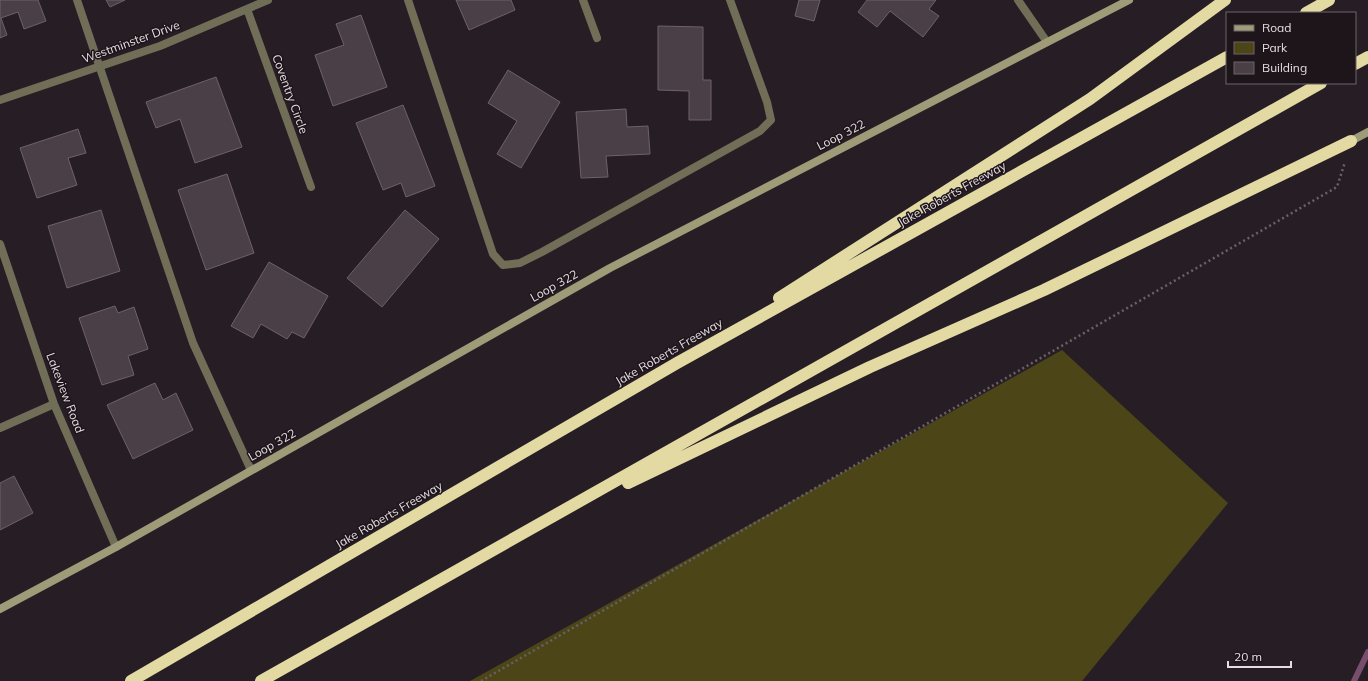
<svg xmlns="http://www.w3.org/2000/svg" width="1368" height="681" font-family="Mulish,sans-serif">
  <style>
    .green { fill: #4c4518 }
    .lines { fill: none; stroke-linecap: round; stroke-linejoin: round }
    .stream { stroke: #784e6d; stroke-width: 6 }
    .building { fill: #4a3f47; stroke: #6d616a }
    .path { stroke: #6a6168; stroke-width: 2.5; stroke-dasharray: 2 3; stroke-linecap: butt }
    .lane { stroke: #716e58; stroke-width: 8 }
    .street { stroke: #716e58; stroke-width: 8 }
    .secondary { stroke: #9f9a77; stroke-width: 8 }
    .highway { stroke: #e3daa3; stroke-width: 12 }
    .labels { text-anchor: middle; stroke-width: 3; stroke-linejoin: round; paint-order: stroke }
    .street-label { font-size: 12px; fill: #e4dde2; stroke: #1e151b }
  </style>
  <rect width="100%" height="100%" fill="#271e25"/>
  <path class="green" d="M1062 350 1228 503 1082 681H470Z"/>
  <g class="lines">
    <path class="stream" d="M1354 681 1368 652"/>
  </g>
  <path class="building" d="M0 0H38L46 21 24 29 18 12 1 18 7 35 0 38Z
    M106 0H125L110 7Z
    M456 0H511L515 10 469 30Z
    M799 0H820L814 21 795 16Z
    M867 0H936L929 9 939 16 923 37 890 11 877 27 858 12Z
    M361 15 387 87 333 106 315 55 344 45 336 24Z
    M658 26 703 27V80H711V120H689V91L658 90Z
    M508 70 560 102 521 168 497 154 517 121 488 103Z
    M216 77 242 147 195 163 180 119 156 128 146 102Z
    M403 105 435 186 406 197 401 183 383 190 356 123Z
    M626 109 627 127 648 126 650 154 606 156 608 177 581 178 576 112Z
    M78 129 86 153 68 158 77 185 37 198 20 148Z
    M227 174 254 253 206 270 178 190Z
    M101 210 120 271 67 288 48 226Z
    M405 210 439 239 382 307 347 278Z
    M269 262 328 296 304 338 292 332 287 339 261 324 253 338 231 326Z
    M115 306 118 313 134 307 148 349 128 356 134 375 102 385 79 318Z
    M155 383 163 400 176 393 193 430 133 459 107 405Z
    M14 476 33 513 0 530V483Z"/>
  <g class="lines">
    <path class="path" d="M481 681 1337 187 1345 162"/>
    <path class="lane" d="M77 0 193 343 251 470
      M408 0 493 254 503 265 520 263 542 252 760 131 771 120 767 102 730 0"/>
    <path class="street" d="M583 0 597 38
      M1018 0 1047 42
      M247 9 311 187
      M0 100 160 46 268 0
      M0 244 54 404 116 547
      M0 428 54 404"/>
    <path class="secondary" d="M1351 141 1368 132
      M0 609 116 547 610 268 1129 0"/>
    <path class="highway" d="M1306 13 1329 0
      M1355 64 1368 57
      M779 298 1090 99 1225 0
      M628 483 870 367 1044 290 1351 141
      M131 681 677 363 1227 57
      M261 681 1321 83"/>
  </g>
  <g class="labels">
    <g class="street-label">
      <text transform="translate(131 42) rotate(-20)" y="4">Westminster Drive</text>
      <text transform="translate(290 94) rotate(70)" y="4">Coventry Circle</text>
      <text transform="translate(841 135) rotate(-27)" y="4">Loop 322</text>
      <text transform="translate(952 194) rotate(-29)" y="4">Jake Roberts Freeway</text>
      <text transform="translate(554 286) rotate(-29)" y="4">Loop 322</text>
      <text transform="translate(669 352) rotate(-30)" y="4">Jake Roberts Freeway</text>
      <text transform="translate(65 393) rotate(69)" y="4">Lakeview Road</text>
      <text transform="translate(272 445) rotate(-29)" y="4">Loop 322</text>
      <text transform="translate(389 515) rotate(-30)" y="4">Jake Roberts Freeway</text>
    </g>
  </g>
  <rect x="1226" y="12" width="130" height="72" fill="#1e151b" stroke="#6d656b"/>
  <rect x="1234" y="25" width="20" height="6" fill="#9f9a77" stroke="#6d656b"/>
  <text x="1262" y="32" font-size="12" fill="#e4dde2">Road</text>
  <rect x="1234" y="42" width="20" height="12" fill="#4c4518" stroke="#6d656b"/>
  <text x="1262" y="52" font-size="12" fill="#e4dde2">Park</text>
  <rect x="1234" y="62" width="20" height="12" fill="#4a3f47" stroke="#6d656b"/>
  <text x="1262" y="72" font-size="12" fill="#e4dde2">Building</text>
  <path d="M1228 661v6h63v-6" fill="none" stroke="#e4dde2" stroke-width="2"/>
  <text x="1234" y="661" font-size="12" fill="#e4dde2" stroke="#1e151b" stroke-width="3" paint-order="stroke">20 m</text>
</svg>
